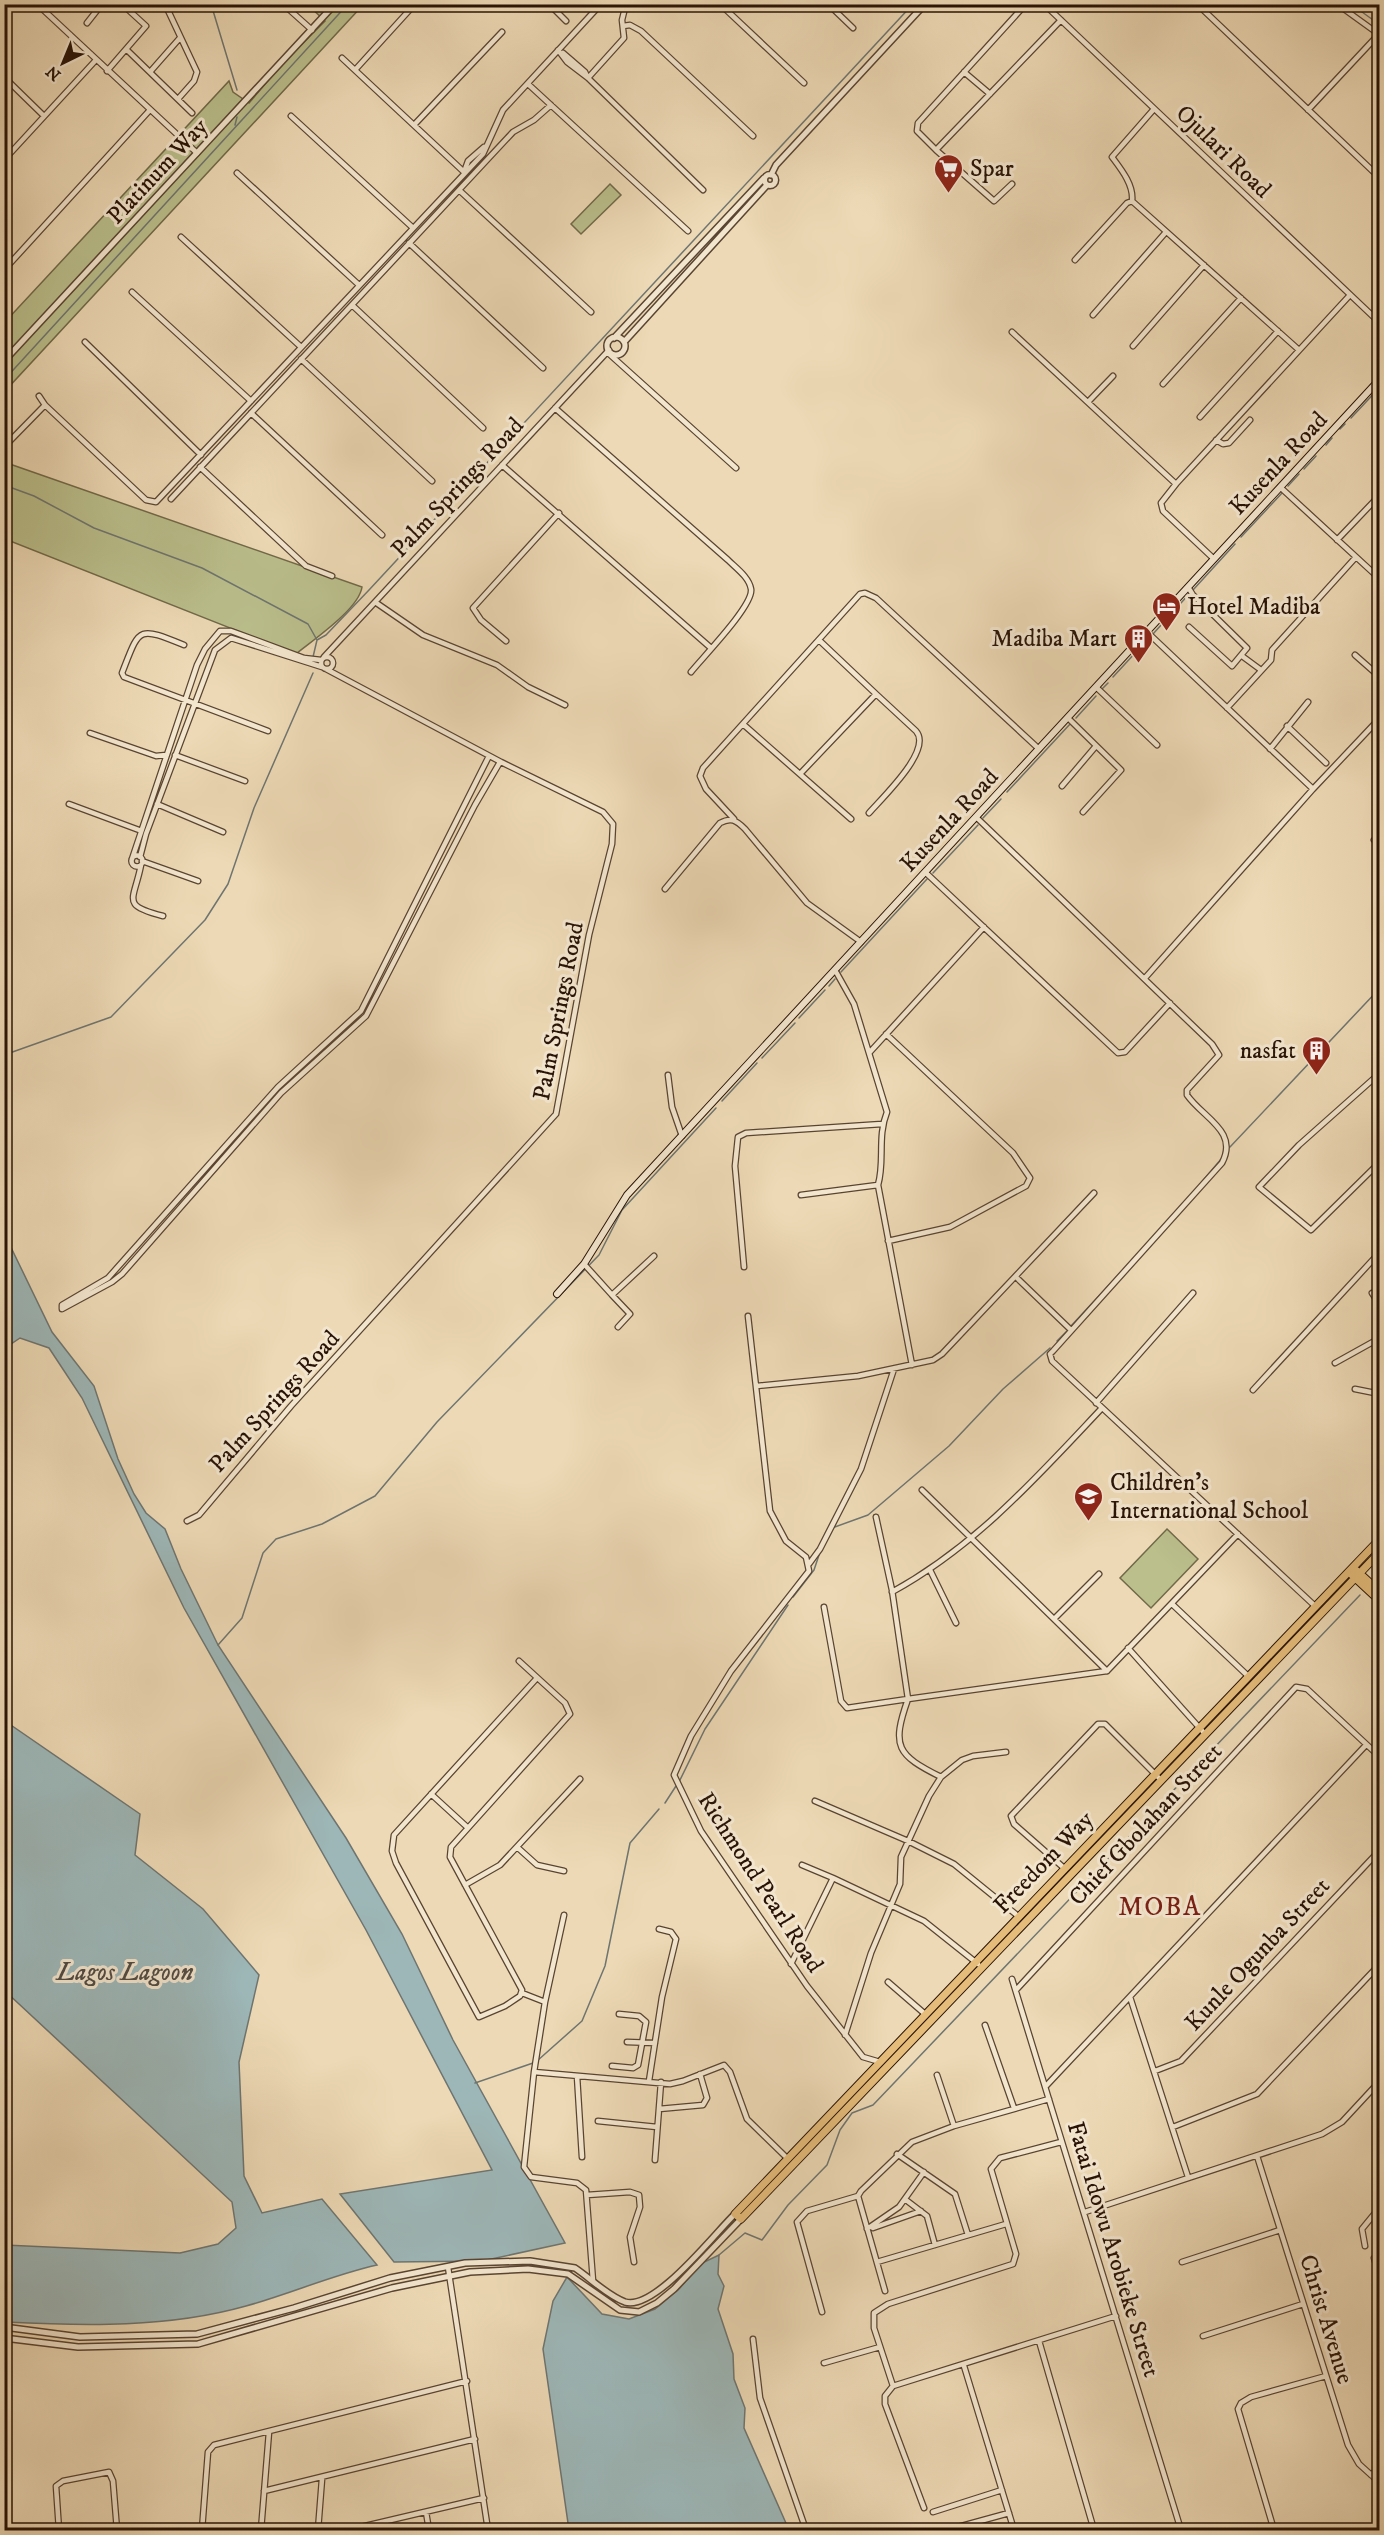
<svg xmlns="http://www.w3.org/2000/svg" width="1384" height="2535" font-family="'IM FELL DW Pica',serif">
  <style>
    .green { fill: #babf8c; stroke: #716949; stroke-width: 1.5 }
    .water { fill: #9db7b8; stroke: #6e7571; stroke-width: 1.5 }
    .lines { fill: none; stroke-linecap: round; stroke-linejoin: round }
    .stream { stroke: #6e7571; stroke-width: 1.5 }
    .minor-casing { stroke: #594432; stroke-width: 7 }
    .tertiary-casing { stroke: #594432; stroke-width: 8 }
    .secondary-casing { stroke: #281306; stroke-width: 8 }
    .primary-casing { stroke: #281306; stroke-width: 9 }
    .trunk-casing { stroke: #281306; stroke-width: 10 }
    .minor { stroke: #f3e6cf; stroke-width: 4.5 }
    .tertiary { stroke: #f3e6cf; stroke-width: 5 }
    .secondary { stroke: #f3e6cf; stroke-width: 6 }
    .primary { stroke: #e6bc7a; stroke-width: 7 }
    .trunk { stroke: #e6bc7a; stroke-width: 8 }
    .labels { text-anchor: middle; stroke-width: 6; stroke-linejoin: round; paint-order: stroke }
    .street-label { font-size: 24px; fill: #281306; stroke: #f3e6cf }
    .poi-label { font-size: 24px; fill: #281306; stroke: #f3e6cf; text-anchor: start }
    .water-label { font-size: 26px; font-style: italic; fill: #514c44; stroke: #f3e6cf }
    .quarter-label { font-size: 27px; letter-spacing: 1.5px; fill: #7a1f14; stroke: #f3e6cf }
  </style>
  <rect width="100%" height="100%" fill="#edd9b5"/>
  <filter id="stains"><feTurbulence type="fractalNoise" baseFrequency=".00333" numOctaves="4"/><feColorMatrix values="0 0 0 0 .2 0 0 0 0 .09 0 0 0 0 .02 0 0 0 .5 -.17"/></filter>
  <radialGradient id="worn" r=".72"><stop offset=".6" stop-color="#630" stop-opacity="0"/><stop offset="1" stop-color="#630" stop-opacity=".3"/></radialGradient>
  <path class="green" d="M308 5H363L5 391 4 323 229 81 233 92 249 103 282 64 325 21Z
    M610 184 621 195 581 234 571 224Z
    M4 462 362 587C359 609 313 640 296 654L5 539Z
    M1167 1529 1198 1559 1151 1608 1120 1578Z"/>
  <path class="water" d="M4 1233 52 1332 94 1386 118 1459 134 1494 146 1513 165 1529 181 1569 218 1645 346 1838 402 1934 453 2040 565 2243 482 2261 394 2262 340 2194 492 2170 366 1930 184 1608 82 1398 49 1348 20 1338 5 1348Z
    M5 1721 140 1814 135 1855 203 1909 259 1975 239 2062 244 2176 262 2213 322 2199 377 2265C332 2275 290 2294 246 2306 168 2328 85 2326 5 2322V2245L180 2253 218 2244 236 2228 232 2202 5 1991Z
    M719 2255 718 2274 724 2286 718 2309 733 2354 734 2379 745 2408 744 2428 789 2530H569L543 2349 553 2301 567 2277 602 2314 629 2319 655 2309 678 2290 702 2263Z"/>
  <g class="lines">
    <path class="stream" d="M211 4 237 90
      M1351 4 1380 25
      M235 125 237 117
      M4 380 348 4
      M1351 418 1380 387
      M1340 429 1345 424
      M1326 445 1332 438
      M1304 469 1316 456
      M4 485 34 496 94 528 202 568 308 624 317 640
      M1288 486 1299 474
      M1241 537 1282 493
      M1193 590 1235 544
      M1153 634 1190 593
      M313 657 317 640 326 635 369 590 913 4
      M1113 677 1148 639
      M1102 689 1108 683
      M1076 718 1096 696
      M1007 792 1071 723
      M983 818 1001 799
      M933 873 978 825
      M841 972 927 879
      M829 986 835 979
      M799 1018 825 990
      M4 1055 111 1017 205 920 228 884 254 808 313 673
      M762 1058 795 1023
      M722 1101 757 1063
      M1230 1147 1380 988
      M1200 1184 1222 1158
      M1071 1326 1121 1272
      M1057 1341 1068 1330
      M832 1528 868 1515 949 1446 1003 1389 1050 1348
      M1377 1578 1380 1575
      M793 1597 814 1570 820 1552
      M218 1645 242 1618 263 1553 276 1539 322 1524 375 1496 437 1422 599 1255 622 1210 716 1108
      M679 1782 705 1729 788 1605
      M665 1803 676 1786
      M537 2061 582 2021 605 1966 630 1843 659 1809
      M475 2083 533 2063
      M719 2255 745 2233 762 2240 788 2205 827 2165 840 2130 852 2113 873 2105 1360 1595"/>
    <defs>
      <path id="minor" d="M37 4 197 153
        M165 4 197 72 194 81 178 99
        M283 4 312 30
        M549 4 566 21
        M720 4 804 83
        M828 4 853 28
        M1044 4 1380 323
        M1197 4 1380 178
        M1337 4 1380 35
        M87 23 102 4
        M623 26 630 25 641 31 753 136
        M127 50 192 113
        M558 50 567 62 588 78 703 190
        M563 53 585 72 588 78
        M342 58 464 172
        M355 70 415 4
        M107 71 146 26 122 4
        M150 72 179 39
        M964 72 990 94
        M4 77 44 116
        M588 78 624 38 622 20 626 4
        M528 84 688 231
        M1154 109 1112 157C1121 169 1134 185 1132 201L1299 350
        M1308 110 1379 34
        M291 116 412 227
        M414 125 502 32
        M936 150 917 131 918 123 1026 4
        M4 160 95 61
        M464 172 468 161 484 147
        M237 173 359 285
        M1012 184 994 201 936 150 1061 20
        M459 190 591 312
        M181 237 301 347
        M409 243 543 368
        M1075 260 1127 203 1132 201
        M4 270 149 111
        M132 292 251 401
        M352 305 483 428
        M1093 315 1166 232
        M1012 332 1176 484
        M85 342 201 455
        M1133 346 1204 265
        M607 352 736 468
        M301 359 432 481
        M1163 384 1241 298
        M39 396 45 405 146 500 156 502 483 154 503 110 601 4
        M1088 402 1113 376
        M555 408 728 560C736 568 749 577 751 589 754 605 703 657 691 672
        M251 413 382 535
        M1200 417 1278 331
        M1216 440 1223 444 1229 443 1250 420
        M4 447 45 405
        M502 465 711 648
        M200 467 306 566 332 576
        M1280 487 1380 579
        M171 499 513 132 534 120 551 105
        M1337 540 1380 495
        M1214 559 1163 511 1161 503 1176 484 1350 295
        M1188 587 1193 595 1247 648 1232 666 1189 627
        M375 602 423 635 497 665 528 687 565 705
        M1147 632 1313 789 1380 718
        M506 641 481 620 473 608 559 513
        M184 645C137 626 140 627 122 673L124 677 268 731
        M1355 655 1380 677
        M1242 656 1261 670
        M321 663a6 6 0 1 1 12 0a6 6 0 1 1-12 0Z
        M324 657 609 350
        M1096 687 1157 745
        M1227 708 1271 660 1272 650 1356 557
        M1068 718 1121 770 1083 812
        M744 725 851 819
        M1287 726 1326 763
        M90 733 156 756 166 755
        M1270 749 1308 702
        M175 755 245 781
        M489 756 361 1011 278 1087 108 1278 62 1305V1309L112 1282 122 1274 281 1093 366 1016 475 805 500 762
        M800 774 876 694 820 641
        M1062 786 1096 746
        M69 804 139 830
        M157 804 223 832
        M869 813C882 798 933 750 916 731L876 694
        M976 817 1212 1044 1219 1055 1187 1090V1095C1203 1118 1239 1131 1222 1163L1053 1351 1050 1354 1052 1361 1315 1606
        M734 819 706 789 700 776 703 768 860 594 865 593 876 598 1039 749
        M1374 840 1380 834
        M131.5 861a5.5 5.5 0 1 1 11 0a5.5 5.5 0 1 1-11 0Z
        M140 857 146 834 215 650 231 638 322 667
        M132 859 197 665 205 649 220 631H231L304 658 321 660
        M142 861 198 881
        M141 865C134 901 120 905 163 916
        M925 872 1118 1053 1125 1052 1170 1003
        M665 889 720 823C731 817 736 820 745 829L807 903 861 942
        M835 970 854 1004 887 1112C877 1137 885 1161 878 1185L912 1365
        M1145 978 1313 789
        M886 1034 1013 1153 1030 1178 1026 1186 950 1227 888 1241
        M870 1052 984 927
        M1380 1073 1299 1145 1259 1187 1311 1230 1380 1162
        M668 1075 672 1107 682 1136
        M801 1195 878 1185
        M584 1264 612 1295 654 1256
        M744 1267 735 1166 738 1137 746 1133 882 1124
        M1017 1278 1071 1330
        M1372 1293 1380 1305
        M612 1295 630 1314 618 1327
        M748 1316 770 1511 786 1541 806 1557 809 1571 731 1671 691 1736 674 1775 701 1831 807 1986 863 2057 880 2062
        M1335 1363 1380 1338
        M757 1386 858 1376 933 1360 942 1354 1094 1193
        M1355 1389 1380 1394
        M1253 1390 1380 1252
        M1096 1403 1193 1293
        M922 1490 1107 1671
        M876 1517 892 1590 908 1699 1107 1671
        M187 1521 199 1515 291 1406 556 1114 589 935 612 844 613 824 603 812 501 762 326 669
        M809 1564 820 1549 861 1469 894 1369
        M930 1570 956 1623
        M892 1592C976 1546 1037 1477 1102 1408
        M1172 1604 1247 1675
        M824 1607 841 1701 847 1708 908 1699C891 1747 897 1755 941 1777
        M1054 1619 1099 1574
        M1128 1648 1205 1734
        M519 1661 565 1703 570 1714 451 1847 450 1857 522 1990 520 1996 505 2006 479 2017 396 1863 392 1851 394 1835 537 1678
        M1107 1671 1238 1534
        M431 1794 467 1827
        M815 1801 908 1841 954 1864 1018 1916
        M517 1847 537 1865 564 1871
        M802 1865 833 1878
        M1064 1868 1014 1824 1011 1816 1098 1724H1105L1161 1780
        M465 1885 500 1865 580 1779
        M791 1964 833 1878 924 1921 978 1964
        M1012 1979 1181 2530
        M888 1982 925 2014
        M1016 1990 1296 1687 1307 1689 1380 1757
        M522 1993 545 2002 534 2072 670 2084 683 2081 724 2065 730 2072 747 2119 787 2158
        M1130 1997 1188 2177
        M545 2002 564 1915
        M985 2025 1014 2108
        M845 2035 871 1953 900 1884 901 1857 929 1796 941 1777 962 1760 973 1756 1006 1752
        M627 2042 655 2043
        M612 2066 633 2068 638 2065 646 2022 639 2016 619 2014
        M1155 2071 1181 2061 1380 1850
        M534 2072 524 2167 531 2177 577 2183 586 2190 593 2281
        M937 2075 954 2126
        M577 2076 582 2157
        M649 2081 662 1997 676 1939 671 1932 659 1929
        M1046 2086 1366 1745
        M659 2109 703 2105 707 2098 700 2074
        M598 2121 657 2127
        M1173 2127 1257 2094 1380 1964
        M897 2154 955 2194 968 2235
        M1257 2156 1348 2445 1359 2464 1380 2483
        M655 2160 661 2082
        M587 2195 630 2192 639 2195 640 2207 630 2237 634 2262
        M906 2200 927 2216 935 2245
        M1085 2212 1322 2134 1342 2122 1380 2081
        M873 2228 921 2211
        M867 2229 899 2207 924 2172
        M1365 2246 1362 2229 1380 2207
        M1374 2258 1380 2278
        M877 2262 1006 2224
        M1182 2262 1280 2230
        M448 2267 488 2530
        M885 2291 858 2196 861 2191 912 2142 954 2126 1049 2099
        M822 2312 797 2222 807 2211 858 2196
        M1203 2336 1303 2304
        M753 2339 760 2398 806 2530
        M1039 2341 1094 2530
        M824 2363 880 2347
        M964 2366 1014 2530
        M893 2386 1116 2316
        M1371 2475 1380 2467
        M264 2491 475 2439
        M924 2508 885 2404V2396L893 2386 874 2328V2313L888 2304 1013 2264 1016 2254 991 2169 1000 2158 1061 2142
        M426 2512 429 2530
        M933 2512 1002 2490
        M59 2530 56 2486 63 2481 109 2472 113 2481 117 2530
        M202 2530 208 2452 214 2445 467 2381
        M261 2530 269 2432
        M318 2530 322 2479
        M348 2530 484 2498
        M947 2530 1009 2513
        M1274 2530 1238 2409 1241 2403 1251 2397 1326 2376"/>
      <path id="tertiary" d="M764.5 180a5.5 5.5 0 1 1 11 0a5.5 5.5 0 1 1-11 0Z
        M771 175 776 165 925 4
        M607 346a9 9 0 1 1 18 0a9 9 0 1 1-18 0Z
        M614 338 764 178
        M624 342 767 185
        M4 361 335 4
        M4 2327 80 2337 197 2334 294 2308 390 2278 465 2263 530 2261 575 2268C590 2278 608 2296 625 2302 655 2311 714 2234 735 2214
        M4 2338 78 2347 198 2344 392 2288 470 2272 528 2269 568 2274 620 2310 639 2312 657 2303 674 2289 741 2219"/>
      <path id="secondary" d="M557 1294 584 1264 627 1195 1380 379"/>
      <path id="primary" d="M1380 1539 735 2214 741 2219 1380 1552
        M1357 1571 1380 1592
        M1352 1575 1380 1601"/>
      <path id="trunk" d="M1369 4 1380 12"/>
    </defs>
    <use href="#minor" class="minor-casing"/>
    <use href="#tertiary" class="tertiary-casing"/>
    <use href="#secondary" class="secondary-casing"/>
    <use href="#primary" class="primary-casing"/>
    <use href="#trunk" class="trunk-casing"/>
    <use href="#minor" class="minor"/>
    <use href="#tertiary" class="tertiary"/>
    <use href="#secondary" class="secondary"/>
    <use href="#primary" class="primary"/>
    <use href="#trunk" class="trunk"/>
  </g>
  <defs>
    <symbol id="supermarket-pin" viewBox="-11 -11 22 30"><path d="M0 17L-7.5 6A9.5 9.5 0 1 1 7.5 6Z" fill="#8f2418" stroke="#f3e6cf"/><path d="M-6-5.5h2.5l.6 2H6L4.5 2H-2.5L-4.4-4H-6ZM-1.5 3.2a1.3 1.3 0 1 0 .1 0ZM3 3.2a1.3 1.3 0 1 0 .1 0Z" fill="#fff"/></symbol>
    <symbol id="hotel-pin" viewBox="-11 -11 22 30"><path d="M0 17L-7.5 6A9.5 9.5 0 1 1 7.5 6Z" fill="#8f2418" stroke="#f3e6cf"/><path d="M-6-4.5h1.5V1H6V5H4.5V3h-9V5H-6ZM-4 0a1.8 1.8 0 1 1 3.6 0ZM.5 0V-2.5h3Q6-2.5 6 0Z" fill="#fff"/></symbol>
    <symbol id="building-pin" viewBox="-11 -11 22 30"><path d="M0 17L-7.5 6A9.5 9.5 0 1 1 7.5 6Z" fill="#8f2418" stroke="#f3e6cf"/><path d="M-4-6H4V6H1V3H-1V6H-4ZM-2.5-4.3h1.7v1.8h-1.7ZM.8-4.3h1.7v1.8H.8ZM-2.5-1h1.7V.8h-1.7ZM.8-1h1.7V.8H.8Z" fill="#fff"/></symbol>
    <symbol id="school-pin" viewBox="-11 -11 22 30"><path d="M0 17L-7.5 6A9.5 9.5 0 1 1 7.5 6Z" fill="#8f2418" stroke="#f3e6cf"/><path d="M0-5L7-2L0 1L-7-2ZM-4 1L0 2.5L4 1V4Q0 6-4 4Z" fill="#fff"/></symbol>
  </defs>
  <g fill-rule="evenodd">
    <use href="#supermarket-pin" x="932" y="152" width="33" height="45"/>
    <use href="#hotel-pin" x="1150" y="590" width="33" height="45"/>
    <use href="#building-pin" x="1122" y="622" width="33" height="45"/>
    <use href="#building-pin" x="1300" y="1034" width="33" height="45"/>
    <use href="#school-pin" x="1072" y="1480" width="33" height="45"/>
  </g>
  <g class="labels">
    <g class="street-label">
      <text transform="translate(1224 151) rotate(44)" y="8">Ojulari Road</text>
      <text transform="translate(157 171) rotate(-47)" y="8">Platinum Way</text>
      <text transform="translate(1278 463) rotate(-47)" y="8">Kusenla Road</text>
      <text transform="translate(457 487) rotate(-47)" y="8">Palm Springs Road</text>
      <text transform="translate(949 820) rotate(-47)" y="8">Kusenla Road</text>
      <text transform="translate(558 1011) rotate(-79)" y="8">Palm Springs Road</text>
      <text transform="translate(274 1401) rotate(-48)" y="8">Palm Springs Road</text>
      <text transform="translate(1145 1824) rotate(-47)" y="8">Chief Gbolahan Street</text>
      <text transform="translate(1043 1862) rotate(-46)" y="8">Freedom Way</text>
      <text transform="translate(761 1882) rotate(57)" y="8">Richmond Pearl Road</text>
      <text transform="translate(1257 1954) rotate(-47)" y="8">Kunle Ogunba Street</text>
      <text transform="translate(1114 2249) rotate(73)" y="8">Fatai Idowu Arobieke Street</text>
      <text transform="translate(1327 2319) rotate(73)" y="8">Christ Avenue</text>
    </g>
    <g class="poi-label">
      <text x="970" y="176">Spar</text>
      <text x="1187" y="614">Hotel Madiba</text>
      <text x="1117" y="646" text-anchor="end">Madiba Mart</text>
      <text x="1296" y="1058" text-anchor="end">nasfat</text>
      <text x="1110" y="1490">Children's<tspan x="1110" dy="28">International School</tspan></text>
    </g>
    <g class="water-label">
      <text x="125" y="1980">Lagos Lagoon</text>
    </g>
    <g class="quarter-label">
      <text x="1160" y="1915">MOBA</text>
    </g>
  </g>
  <rect width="1384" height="2535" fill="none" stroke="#edd9b5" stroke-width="24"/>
  <rect x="6" y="6" width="1372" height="2523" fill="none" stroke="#281306" stroke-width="3"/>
  <rect x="12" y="12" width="1360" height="2511" fill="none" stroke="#281306" stroke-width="1.5"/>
  <g transform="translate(63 63) rotate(223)" stroke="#f3e6cf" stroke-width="4.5" paint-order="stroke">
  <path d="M0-4.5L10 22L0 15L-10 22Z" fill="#281306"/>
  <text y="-9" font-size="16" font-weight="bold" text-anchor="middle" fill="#281306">N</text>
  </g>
  <rect width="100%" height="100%" filter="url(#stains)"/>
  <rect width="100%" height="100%" fill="url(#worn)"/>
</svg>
